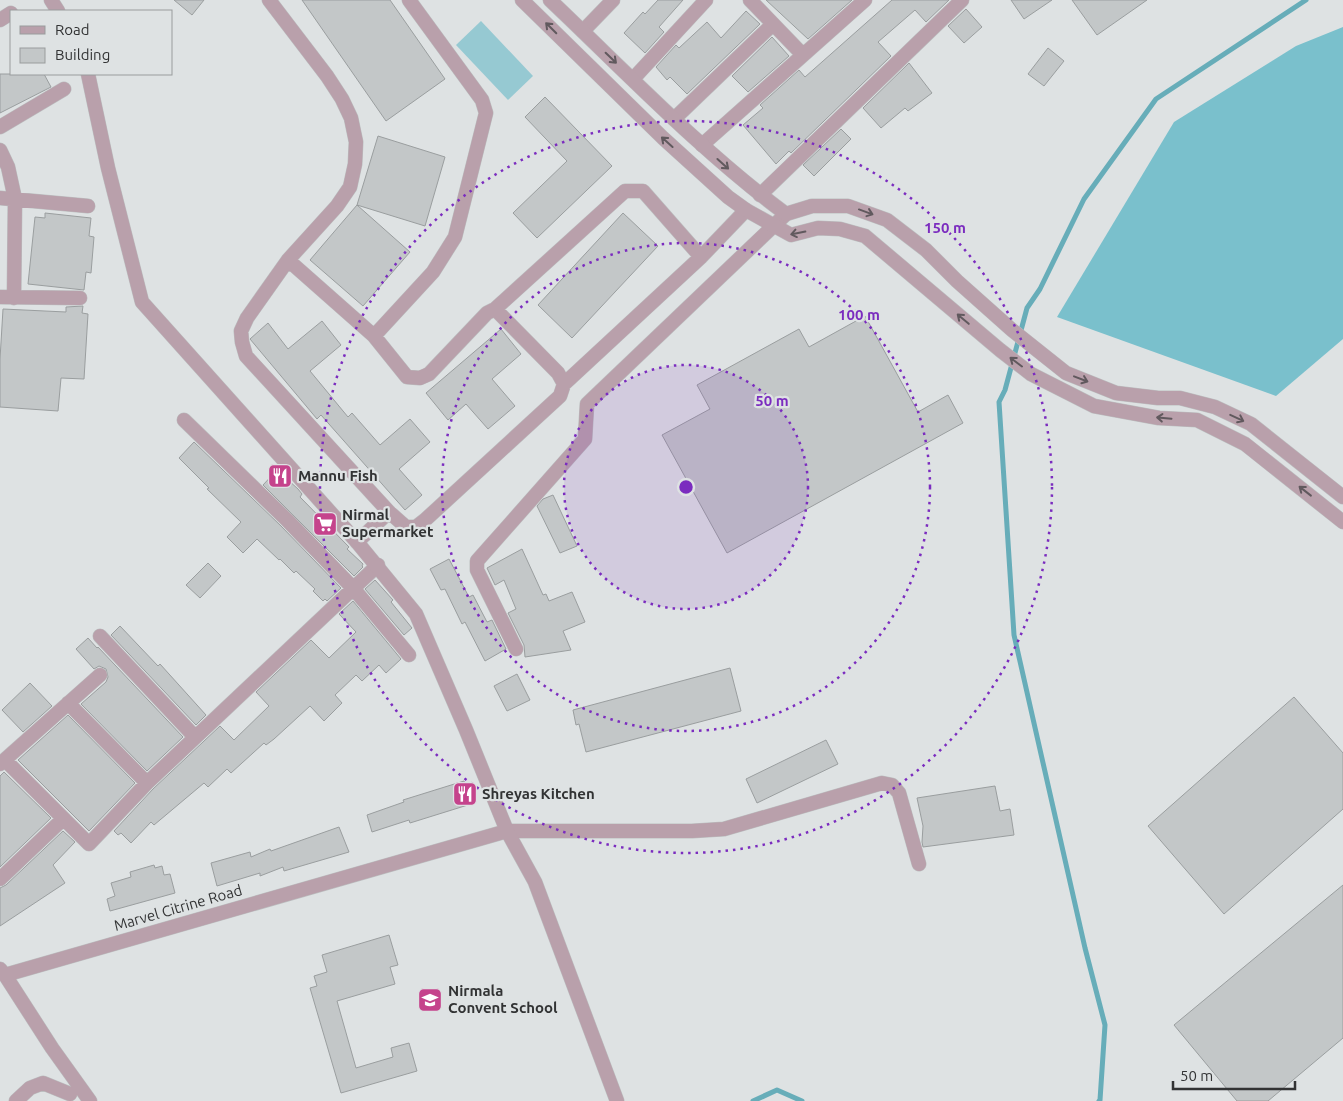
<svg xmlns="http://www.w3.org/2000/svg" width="1343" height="1101" font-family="Ubuntu,sans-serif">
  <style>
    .green { fill: #96c9d2 }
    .forest { fill: #7ac0cc }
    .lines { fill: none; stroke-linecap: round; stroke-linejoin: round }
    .stream { stroke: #67adb9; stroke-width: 5 }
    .building { fill: #c3c7c8; stroke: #9a9e9f }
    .minor-casing { stroke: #bcbfc0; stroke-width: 15 }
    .tertiary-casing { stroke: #bcbfc0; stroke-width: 15 }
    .minor { stroke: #b9a0ab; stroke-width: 14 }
    .tertiary { stroke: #b9a0ab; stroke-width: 14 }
    .oneway { stroke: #61595e }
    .ring { fill: none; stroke: #7b2cbf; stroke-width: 2.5; stroke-dasharray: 2.5 5 }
    .labels { text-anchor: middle; stroke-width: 4.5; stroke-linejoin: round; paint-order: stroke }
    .poi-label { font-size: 15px; font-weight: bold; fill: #323334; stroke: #dee2e3; text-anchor: start }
    .street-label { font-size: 15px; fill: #323334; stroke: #dee2e3 }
    .centre { fill: #7b2cbf; stroke: #dee2e3; stroke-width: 2.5 }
    .ring-label { font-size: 15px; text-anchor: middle; font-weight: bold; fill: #7b2cbf; stroke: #dee2e3; stroke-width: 4.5; stroke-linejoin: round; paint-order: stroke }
  </style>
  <rect width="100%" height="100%" fill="#dee2e3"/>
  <path class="green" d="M481 21 533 76 508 100 456 45Z"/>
  <path class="forest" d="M1343 27V339L1276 396 1057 317 1174 122 1296 46Z"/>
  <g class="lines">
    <path class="stream" d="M753 1101 777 1090 802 1101
      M1099 1101 1100 1100 1105 1025 1085 948 1014 635 999 402 1005 390 1027 308 1040 289 1084 199 1156 99 1306 0"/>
  </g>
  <path class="building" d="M174 0H204L192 15Z
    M302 0H390L445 79 386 121Z
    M658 0H683L659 27 664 32 645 53 624 33 643 12 645 14Z
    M766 0H852L808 39Z
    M892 0H949L926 22 915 10 878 42 891 56 791 153 789 151 776 164 743 125 763 108 760 105 799 70 805 77Z
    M1011 0H1052L1024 19Z
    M1072 0H1147L1097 35Z
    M966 9 982 27 964 43 948 26Z
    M746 11 760 24 687 94 670 77 667 80 656 67 676 45 679 48 707 22 721 38Z
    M772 37 789 56 748 92 732 76Z
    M1048 48 1064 61 1044 86 1028 74Z
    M909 63 932 93 908 111 905 108 881 128 863 108Z
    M0 74H44L51 87 0 113Z
    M545 97 612 166 537 238 513 213 567 161 525 117Z
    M841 129 851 139 814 176 803 165Z
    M378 136 445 157 425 226 357 205Z
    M357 205 410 252 363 306 310 260Z
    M45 213 91 218 89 236 94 237 91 273 86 272 84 290 28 284 35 217 45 218Z
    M623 213 658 246 572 338 538 305Z
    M83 306 82 313 88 314 84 379 61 378 58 411 0 407V359L3 309 66 312V307Z
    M865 316 918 412 948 395 963 423 727 553 662 435 710 409 697 385 799 329 809 347Z
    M322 321 341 345 310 371 348 417 352 413 380 445 410 419 430 442 399 469 422 495 405 510 321 415 317 419 250 339 268 323 288 349Z
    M501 329 521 354 492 379 515 406 488 429 466 404 448 420 426 393Z
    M194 442 281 526 341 588 327 601 325 599 323 601 313 591 315 589 296 571 294 573 280 559 279 560 257 539 243 553 227 537 241 522 207 489 209 488 179 458Z
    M277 470 298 489 302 494 300 497 349 547 347 549 363 564 362 566 363 567 354 576 263 485Z
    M553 495 577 546 560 553 537 506 543 499Z
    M522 549 543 595 546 594 549 601 572 592 585 622 563 631 571 650 525 657 524 645 508 613 516 609 504 580 495 585 487 568Z
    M449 559 469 597 473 595 487 622 492 620 506 649 485 661 465 622 462 624 445 589 441 590 430 569Z
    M208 563 221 576 200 598 186 585Z
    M375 580 393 600 391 602 412 628 404 635 365 589Z
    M353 601 401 659 386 673 379 665 362 681 356 675 335 695 342 703 324 721 310 706 274 739 266 745 264 743 231 773 227 769 208 787 204 783 154 825 151 822 131 843 121 833 118 835 114 831 153 789 220 726 234 740 269 706 256 692 311 640 329 658 356 632 339 614Z
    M120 626 158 666 160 664 206 715 196 725 111 635Z
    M88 638 97 648 98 647 183 737 147 771 81 704 106 682 108 677 106 669 99 666 94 669 76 649Z
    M730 668 741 711 586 752 579 724 576 725 573 710Z
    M517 674 530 700 507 711 494 686Z
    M30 683 52 706 23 732 2 710Z
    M1294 697 1343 753V809L1224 914 1148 826Z
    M68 715 135 783 89 831 18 760Z
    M826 740 838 764 757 803 746 779Z
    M4 772 51 818 0 867V776Z
    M464 781 471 804 410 823 409 820 372 832 367 815 404 802 403 800Z
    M995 786 1000 811 1010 809 1014 835 923 847 922 842 923 826 917 798Z
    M339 827 349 852 284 871 283 867 260 876V873L217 886 211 863 250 852 251 857 270 849 271 851Z
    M63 831 75 842 53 865 65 883 0 926V888L6 885Z
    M154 865 155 868 162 866 164 875 170 874 175 893 110 911 107 899 115 896 111 883 131 877 130 872Z
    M1343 885V1038L1268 1101H1237L1174 1025Z
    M389 935 398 965 390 967 395 984 337 1001 356 1068 393 1057 391 1048 409 1043 417 1071 341 1093 310 988 317 986 314 976 327 972 322 955Z"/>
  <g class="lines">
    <defs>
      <path id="minor" d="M269 0 327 76 342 99 351 118 356 142 355 164 350 187 337 206 288 260 247 318 241 331 242 342 246 356 389 512 406 527H416L425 520 560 396 564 384 701 257 746 210
        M409 0 482 100 486 113 455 237 433 272 374 336 407 377 420 378 429 374 487 313 495 309 558 373 564 384
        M750 0 803 55
        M0 20 11 13
        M583 31 613 0
        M633 79 706 0
        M674 119 773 24
        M0 127 64 89
        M702 145 865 0
        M0 150 8 167 15 199 14 298
        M760 195 962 0
        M0 198 88 206
        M288 260 374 336
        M0 297 80 298
        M495 309 625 191H643L701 257
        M184 420 287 520 353 588 409 655
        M357 542 389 512
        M100 636 195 737
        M516 649 477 570V561L585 439 587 404 786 214
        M68 703 147 783
        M5 760 89 844 147 783 378 565
        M0 764 100 675
        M507 831H692L724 829 882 783 892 785 899 793 919 864
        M0 879 63 819
        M5 975 52 1048 90 1101
        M16 1101 30 1088 43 1083 70 1094"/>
      <path id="tertiary" d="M51 0 58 11
        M522 0 663 138 728 197 746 210 791 235 818 228 840 229 865 236 1000 350 1031 374 1094 406 1159 418 1197 420 1245 444 1343 522
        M550 0C627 73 701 151 786 214L812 206H848L887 220 926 250 957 281 1012 330 1066 373 1116 393 1158 398H1180L1215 407 1251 424 1343 497
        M88 74 108 168 142 302 357 542 416 614 466 730 507 831 535 882 617 1101
        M0 969 5 975 507 831"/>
    </defs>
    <use href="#minor" class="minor-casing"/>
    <use href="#tertiary" class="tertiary-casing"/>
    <use href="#minor" class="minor"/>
    <use href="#tertiary" class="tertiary"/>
  </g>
  <defs><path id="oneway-shaft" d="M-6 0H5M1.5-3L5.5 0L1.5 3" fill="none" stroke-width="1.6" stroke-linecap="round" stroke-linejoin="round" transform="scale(1.25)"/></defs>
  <g class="oneway">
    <use href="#oneway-shaft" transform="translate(551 28) rotate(-135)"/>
    <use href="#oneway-shaft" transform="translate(611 58) rotate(44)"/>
    <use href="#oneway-shaft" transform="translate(667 142) rotate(-138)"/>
    <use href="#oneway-shaft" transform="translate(723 164) rotate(42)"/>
    <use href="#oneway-shaft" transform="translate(866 212) rotate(20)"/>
    <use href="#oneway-shaft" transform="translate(798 233) rotate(169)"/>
    <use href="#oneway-shaft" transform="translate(963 319) rotate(-140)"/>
    <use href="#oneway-shaft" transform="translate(1016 362) rotate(-143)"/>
    <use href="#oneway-shaft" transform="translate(1081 379) rotate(21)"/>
    <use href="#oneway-shaft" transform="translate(1164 418) rotate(-175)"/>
    <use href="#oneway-shaft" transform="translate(1237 418) rotate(25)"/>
    <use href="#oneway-shaft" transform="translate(1305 491) rotate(-142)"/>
  </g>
  <circle cx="686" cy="487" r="122" fill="#7b2cbf" fill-opacity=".12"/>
  <g class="ring">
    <circle cx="686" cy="487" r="122"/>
    <circle cx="686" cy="487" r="244"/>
    <circle cx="686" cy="487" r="366"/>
  </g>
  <defs>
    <symbol id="restaurant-square" viewBox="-11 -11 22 22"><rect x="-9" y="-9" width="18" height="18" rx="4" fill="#c5438c" stroke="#dee2e3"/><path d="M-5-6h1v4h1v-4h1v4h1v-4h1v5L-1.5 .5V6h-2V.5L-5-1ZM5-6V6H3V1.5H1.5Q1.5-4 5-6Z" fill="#fff"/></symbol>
    <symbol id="supermarket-square" viewBox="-11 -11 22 22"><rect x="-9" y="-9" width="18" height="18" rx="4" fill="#c5438c" stroke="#dee2e3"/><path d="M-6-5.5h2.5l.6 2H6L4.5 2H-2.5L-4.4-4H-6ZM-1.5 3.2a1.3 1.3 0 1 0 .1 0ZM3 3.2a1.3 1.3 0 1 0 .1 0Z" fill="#fff"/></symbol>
    <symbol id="school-square" viewBox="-11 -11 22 22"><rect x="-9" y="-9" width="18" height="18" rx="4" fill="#c5438c" stroke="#dee2e3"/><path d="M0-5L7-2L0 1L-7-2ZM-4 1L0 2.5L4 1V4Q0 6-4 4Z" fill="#fff"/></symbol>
  </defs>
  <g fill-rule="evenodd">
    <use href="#restaurant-square" x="266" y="462" width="28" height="28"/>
    <use href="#supermarket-square" x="311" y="510" width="28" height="28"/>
    <use href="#restaurant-square" x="451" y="780" width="28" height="28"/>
    <use href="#school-square" x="416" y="986" width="28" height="28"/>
  </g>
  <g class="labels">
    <g class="poi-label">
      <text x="298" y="481">Mannu Fish</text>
      <text x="342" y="520">Nirmal<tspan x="342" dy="17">Supermarket</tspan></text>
      <text x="482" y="799">Shreyas Kitchen</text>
      <text x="448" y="996">Nirmala<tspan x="448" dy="17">Convent School</tspan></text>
    </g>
    <g class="street-label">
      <text transform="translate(178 908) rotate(-16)" y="5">Marvel Citrine Road</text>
    </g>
  </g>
  <circle cx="686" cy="487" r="8" class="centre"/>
  <g class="ring-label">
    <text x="945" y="233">150 m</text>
    <text x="859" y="320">100 m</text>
    <text x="772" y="406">50 m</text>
  </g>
  <rect x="10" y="10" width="162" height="65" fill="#dee2e3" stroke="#999c9d"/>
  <rect x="20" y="26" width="25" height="8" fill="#b9a0ab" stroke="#999c9d"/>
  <text x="55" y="35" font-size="15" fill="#323334">Road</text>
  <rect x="20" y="48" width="25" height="15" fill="#c3c7c8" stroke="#999c9d"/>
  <text x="55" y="60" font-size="15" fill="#323334">Building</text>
  <path d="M1173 1081v8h122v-8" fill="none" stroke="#323334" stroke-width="2.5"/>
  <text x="1180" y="1081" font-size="15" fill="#323334" stroke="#dee2e3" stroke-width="4" paint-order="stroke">50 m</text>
</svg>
